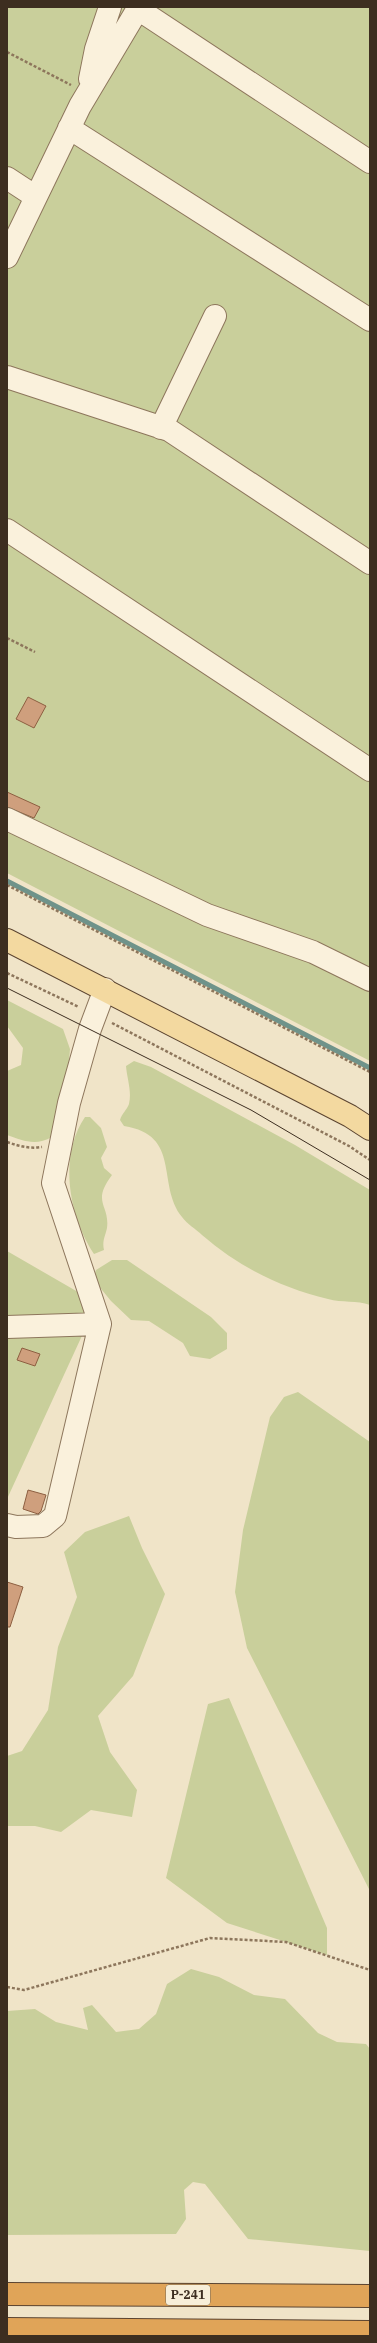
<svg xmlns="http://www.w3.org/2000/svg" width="377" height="2343" font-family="'IBM Plex Serif',serif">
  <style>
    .green { fill: #c9cf9b }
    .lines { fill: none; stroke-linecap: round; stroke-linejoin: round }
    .stream { stroke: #6f938a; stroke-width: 5 }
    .building { fill: #cf9f7d; stroke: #8d5f41 }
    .minor-casing { stroke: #8d765c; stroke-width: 24 }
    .major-casing { stroke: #5b4430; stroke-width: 24 }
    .highway-casing { stroke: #5b4430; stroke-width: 24 }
    .path { stroke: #8d765c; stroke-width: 2.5; stroke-dasharray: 3 2; stroke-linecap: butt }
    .minor { stroke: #faf1dc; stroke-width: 22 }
    .major { stroke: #f3d9a0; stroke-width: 22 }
    .highway { stroke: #e0a458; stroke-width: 22 }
    .tram { stroke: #3d2e20; stroke-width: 1 }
    .labels { text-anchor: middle; stroke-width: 3; stroke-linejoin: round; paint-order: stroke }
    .shield { fill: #f7eed8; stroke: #756857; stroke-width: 1 }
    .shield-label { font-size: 12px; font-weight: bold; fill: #3d2e20 }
  </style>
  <rect width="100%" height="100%" fill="#f0e4c8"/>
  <path class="green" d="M7 7H370V1061L7 873Z
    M7 1000 63 1029 70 1049 68 1073 52 1137C36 1146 23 1141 7 1135V1071L21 1065 23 1048 7 1026Z
    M134 1061 151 1067 295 1145 370 1190V1305C357 1300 342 1303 328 1299 281 1288 239 1267 202 1235 196 1229 187 1224 182 1217 156 1184 182 1135 124 1126L120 1120C122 1113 127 1110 129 1104 132 1091 127 1079 126 1066Z
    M85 1117H90L101 1128 107 1147 101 1158 104 1168 112 1175C91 1203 110 1204 107 1228 105 1237 102 1241 104 1250L94 1254C69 1216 58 1157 85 1117Z
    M7 1251 97 1303 7 1499Z
    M112 1260H127L211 1317 227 1333V1349L210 1359 190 1356 183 1343 149 1321 131 1320 111 1301 93 1279 96 1270Z
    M298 1392 370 1442V1891L247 1648 235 1592 243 1530 270 1417 284 1397Z
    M129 1516 142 1548 165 1594 133 1676 98 1716 110 1752 137 1790 132 1817 91 1810 61 1832 35 1826H7V1756L22 1751 48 1710 58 1647 77 1597 64 1552 85 1532Z
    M229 1698 327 1928V1955L227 1923 166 1878 208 1704Z
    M191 1969 219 1977 254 1995 285 1999 318 2033 337 2042 366 2044 370 2049V2251L248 2239 205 2184 193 2182 184 2190 186 2219 176 2234 7 2235V2011L35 2009 56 2022 88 2030 83 2008 92 2005 116 2032 139 2029 156 2014 167 1984Z"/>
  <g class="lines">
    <path class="stream" d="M7 881 370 1068"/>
  </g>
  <path class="building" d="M28 697 46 706 34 728 16 719Z
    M7 792 40 807 34 818 7 807Z
    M22 1348 40 1354 35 1366 17 1360Z
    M28 1490 46 1495 41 1511 38 1514 23 1509Z
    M7 1582 23 1587 10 1627H7Z"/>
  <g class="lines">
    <defs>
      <path id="minor" d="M138 9 370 162
        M90 79 96 49 110 7
        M69 128 370 320
        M7 178 36 197
        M7 257 80 106 139 7
        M7 377 169 430 370 563
        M161 428 215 316
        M7 530 370 770
        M7 819 207 915 313 952 370 980
        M7 1327 100 1324 53 1183 69 1103 90 1029 105 989
        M7 1525 16 1527 43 1526 55 1516 100 1324"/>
      <path id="major" d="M7 940 350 1116 370 1129"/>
      <path id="highway" d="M7 2294 370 2296
        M7 2329 370 2332"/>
    </defs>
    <use href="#minor" class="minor-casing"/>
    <use href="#major" class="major-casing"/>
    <use href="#highway" class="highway-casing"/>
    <path class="path" d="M7 52 71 85
      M7 638 35 652
      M7 885 370 1072
      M7 973 79 1007
      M112 1023 349 1146 370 1160
      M7 1142C19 1146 29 1149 42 1147
      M7 1987 24 1990 210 1938 286 1942 370 1970"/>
    <use href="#minor" class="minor"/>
    <use href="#major" class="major"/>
    <use href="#highway" class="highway"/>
    <path class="tram" d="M7 988 251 1110 370 1180"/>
  </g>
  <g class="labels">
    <rect class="shield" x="166" y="2285" width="44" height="20" rx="3"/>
    <g class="shield-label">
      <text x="188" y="2299">Р-241</text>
    </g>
  </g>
  <rect width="377" height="2343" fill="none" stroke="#3d2e20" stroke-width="16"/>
</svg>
